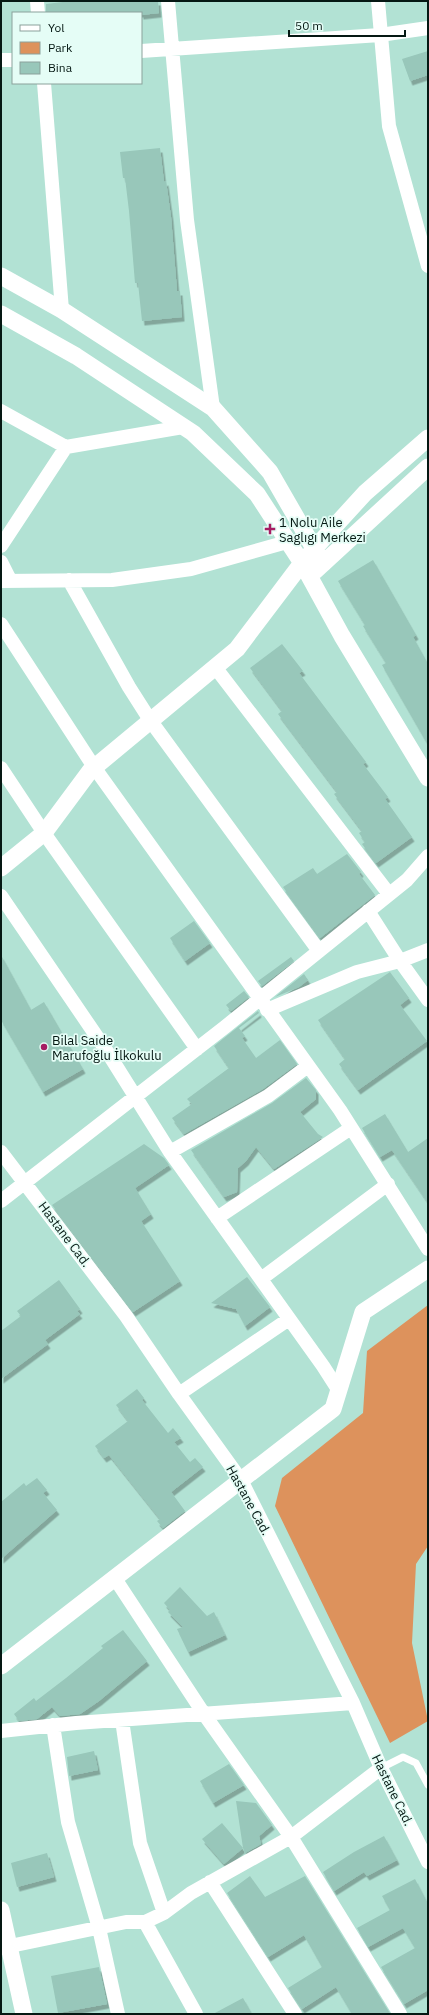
<svg xmlns="http://www.w3.org/2000/svg" width="429" height="2015" font-family="'IBM Plex Sans',sans-serif">
  <style>
    .green { fill: #dd925c }
    .building { fill: #98c7ba; filter: url(#shadow) }
    .lines { fill: none; stroke-linecap: round; stroke-linejoin: round }
    .service { stroke: #fff; stroke-width: 7 }
    .minor { stroke: #fff; stroke-width: 14 }
    .tertiary { stroke: #fff; stroke-width: 17 }
    .poi-dot { fill: #a61c63; stroke: #e5fdf6; stroke-width: 1.5 }
    .labels { text-anchor: middle; stroke-width: 3.5; stroke-linejoin: round; paint-order: stroke }
    .poi-label { font-size: 13px; fill: #051813; stroke: #e5fdf6; text-anchor: start }
    .street-label { font-size: 13px; fill: #051813; stroke: #e5fdf6 }
  </style>
  <defs>
    <filter id="shadow"><feDropShadow dx="2.5" dy="4.5" stdDeviation="0" flood-color="#0004"/></filter>
  </defs>
  <rect width="100%" height="100%" fill="#b2e2d4"/>
  <path class="green" d="M428 1305V1546L416 1564 412 1643 428 1721 390 1743 275 1506 282 1478 363 1413 367 1351Z"/>
  <path class="building" d="M71 1H158L159 13 141 15V13H46V4Z
    M428 51V75L410 81 402 59Z
    M160 148 164 182 166 181 171 217 177 291H180L182 317 142 321 138 283H135L129 211 125 178H123L120 152Z
    M373 560 416 635 413 637 428 664V745L382 665 386 663 363 626 365 625 338 581Z
    M282 644 303 671 299 673 366 762 363 764 388 797 385 799 412 837 376 863 362 844 365 842 359 833 362 831 334 794 337 792 278 714 282 711 250 668Z
    M347 854 361 872 359 874 375 895 320 938 283 887 313 868 317 874Z
    M194 921 210 943 185 961 170 938Z
    M1 955 31 1010 44 1002 83 1069 43 1092 1 1020Z
    M291 957 294 961 262 986 258 981Z
    M390 972 409 998 400 1005 427 1041 358 1090 339 1064 345 1059 318 1020Z
    M304 974 308 980 299 987 275 997Z
    M244 991 249 997 231 1011 226 1005Z
    M258 1011 259 1013 239 1028 245 1036 242 1038 256 1058 280 1040 297 1064 263 1089 184 1134 172 1118 192 1104 187 1099 229 1068 214 1046Z
    M306 1078 316 1090V1099L300 1112 318 1134 323 1137 274 1169 256 1147 246 1161 238 1168 237 1192 224 1197 191 1150 272 1103Z
    M385 1114 408 1152 428 1138V1203L392 1150 380 1157 362 1128Z
    M144 1144 164 1158 169 1165 135 1188 151 1214 141 1221 180 1281 133 1312 52 1205Z
    M247 1277 270 1307 245 1326 236 1309 211 1303Z
    M59 1280 80 1309 77 1311 80 1314 45 1340 48 1344 1 1379V1331L21 1316 17 1311Z
    M137 1389 144 1398 142 1400 168 1433 173 1428 181 1438 174 1442 190 1462 195 1458 203 1467 171 1492 185 1511 163 1528 157 1521 160 1519 109 1455 104 1458 95 1446 128 1421 116 1405Z
    M37 1478 47 1490 43 1493 57 1510 1 1559V1502L24 1483 26 1486Z
    M180 1587 207 1616 214 1612 225 1635 188 1652 177 1629 183 1627 168 1612 170 1610 164 1603Z
    M123 1630 147 1661 99 1701 80 1714 60 1716 52 1707 37 1719 19 1721 14 1714 34 1698 36 1701 66 1678 103 1648 101 1646Z
    M94 1751 98 1770 69 1776 67 1757Z
    M229 1764 244 1785 213 1803 200 1781Z
    M236 1801 256 1803 272 1825 259 1836 261 1844 245 1853 243 1848Z
    M222 1823 243 1848 224 1864 202 1839Z
    M384 1836 397 1860 367 1876 364 1872 334 1891 323 1872 354 1852Z
    M47 1853 54 1877 17 1887 11 1863Z
    M250 1876 265 1897 305 1876 389 2012 385 2014H352L336 1987 302 2009 288 1988 322 1967 304 1935 268 1957 227 1893Z
    M415 1879 428 1904V1990L404 2004 381 1967 415 1948 403 1928 368 1947 357 1928 390 1910 382 1896Z
    M99 1967 107 2004 58 2013 51 1976Z
    M243 1998 252 2014H213Z"/>
  <g class="lines">
    <path class="service" d="M381 1768 403 1757 416 1763 428 1785"/>
    <path class="minor" d="M37 1 38 13
      M168 1 187 220 213 408
      M378 1 389 126 428 266
      M141 51 380 35 428 28
      M1 60H13
      M44 83 62 310
      M1 411 66 447
      M1 546 66 447 183 427
      M1 562 10 580
      M69 580 129 687 150 720 319 951
      M1 581 112 580 191 569 287 542
      M1 624 94 767 340 1110 428 1249
      M215 667 389 894
      M1 768 44 833 197 1049
      M1 896 108 1053 170 1152 323 1366 339 1391
      M368 911 400 961 428 1000
      M267 1010 357 972 400 961 428 950
      M1 1152 126 1316 179 1394 241 1480 353 1703 381 1768 428 1862
      M170 1152 268 1096 308 1066
      M1 1201 225 1027 407 880 428 856
      M217 1218 351 1128
      M261 1279 388 1184
      M179 1394 289 1319
      M114 1577 204 1714 291 1837 400 2014
      M122 1720 140 1843 164 1913
      M53 1725 68 1822 99 1928 118 2014
      M1 1731 76 1723 353 1703
      M210 1882 295 2014
      M145 1922 196 2014
      M1 1948 126 1922H145L164 1913 191 1893 291 1837 381 1768"/>
    <path class="tertiary" d="M1 276 62 310 213 408 270 472 323 564
      M1 314 76 356 193 433 257 494 302 563 342 636 428 778
      M315 571 428 467
      M1 868 44 833 90 771 237 649 302 563 323 539 365 493 428 438
      M1 1666 333 1409 363 1312 428 1269
      M1 1910 24 2014"/>
  </g>
  <g class="poi-dot">
    <path d="M268 523h4v4h4v4h-4v4h-4v-4h-4v-4h4z"/>
    <circle cx="44" cy="1047" r="4"/>
  </g>
  <g class="labels">
    <g class="poi-label">
      <text x="279" y="527">1 Nolu Aile<tspan x="279" dy="15">Saglıgı Merkezi</tspan></text>
      <text x="52" y="1045">Bilal Saide<tspan x="52" dy="15">Marufoğlu İlkokulu</tspan></text>
    </g>
    <g class="street-label">
      <text transform="translate(65 1234) rotate(53)" y="5">Hastane Cad.</text>
      <text transform="translate(249 1500) rotate(61)" y="5">Hastane Cad.</text>
      <text transform="translate(393 1790) rotate(64)" y="5">Hastane Cad.</text>
    </g>
  </g>
  <rect width="429" height="2015" fill="none" stroke="#051813" stroke-width="4"/>
  <rect x="12" y="12" width="130" height="72" fill="#e5fdf6" stroke="#8ba19b"/>
  <rect x="20" y="25" width="20" height="6" fill="#ffffff" stroke="#8ba19b"/>
  <text x="48" y="32" font-size="12" fill="#051813">Yol</text>
  <rect x="20" y="42" width="20" height="12" fill="#dd925c" stroke="#8ba19b"/>
  <text x="48" y="52" font-size="12" fill="#051813">Park</text>
  <rect x="20" y="62" width="20" height="12" fill="#98c7ba" stroke="#8ba19b"/>
  <text x="48" y="72" font-size="12" fill="#051813">Bina</text>
  <path d="M289 30v6h116v-6" fill="none" stroke="#051813" stroke-width="2"/>
  <text x="295" y="30" font-size="12" fill="#051813" stroke="#e5fdf6" stroke-width="3" paint-order="stroke">50 m</text>
</svg>
